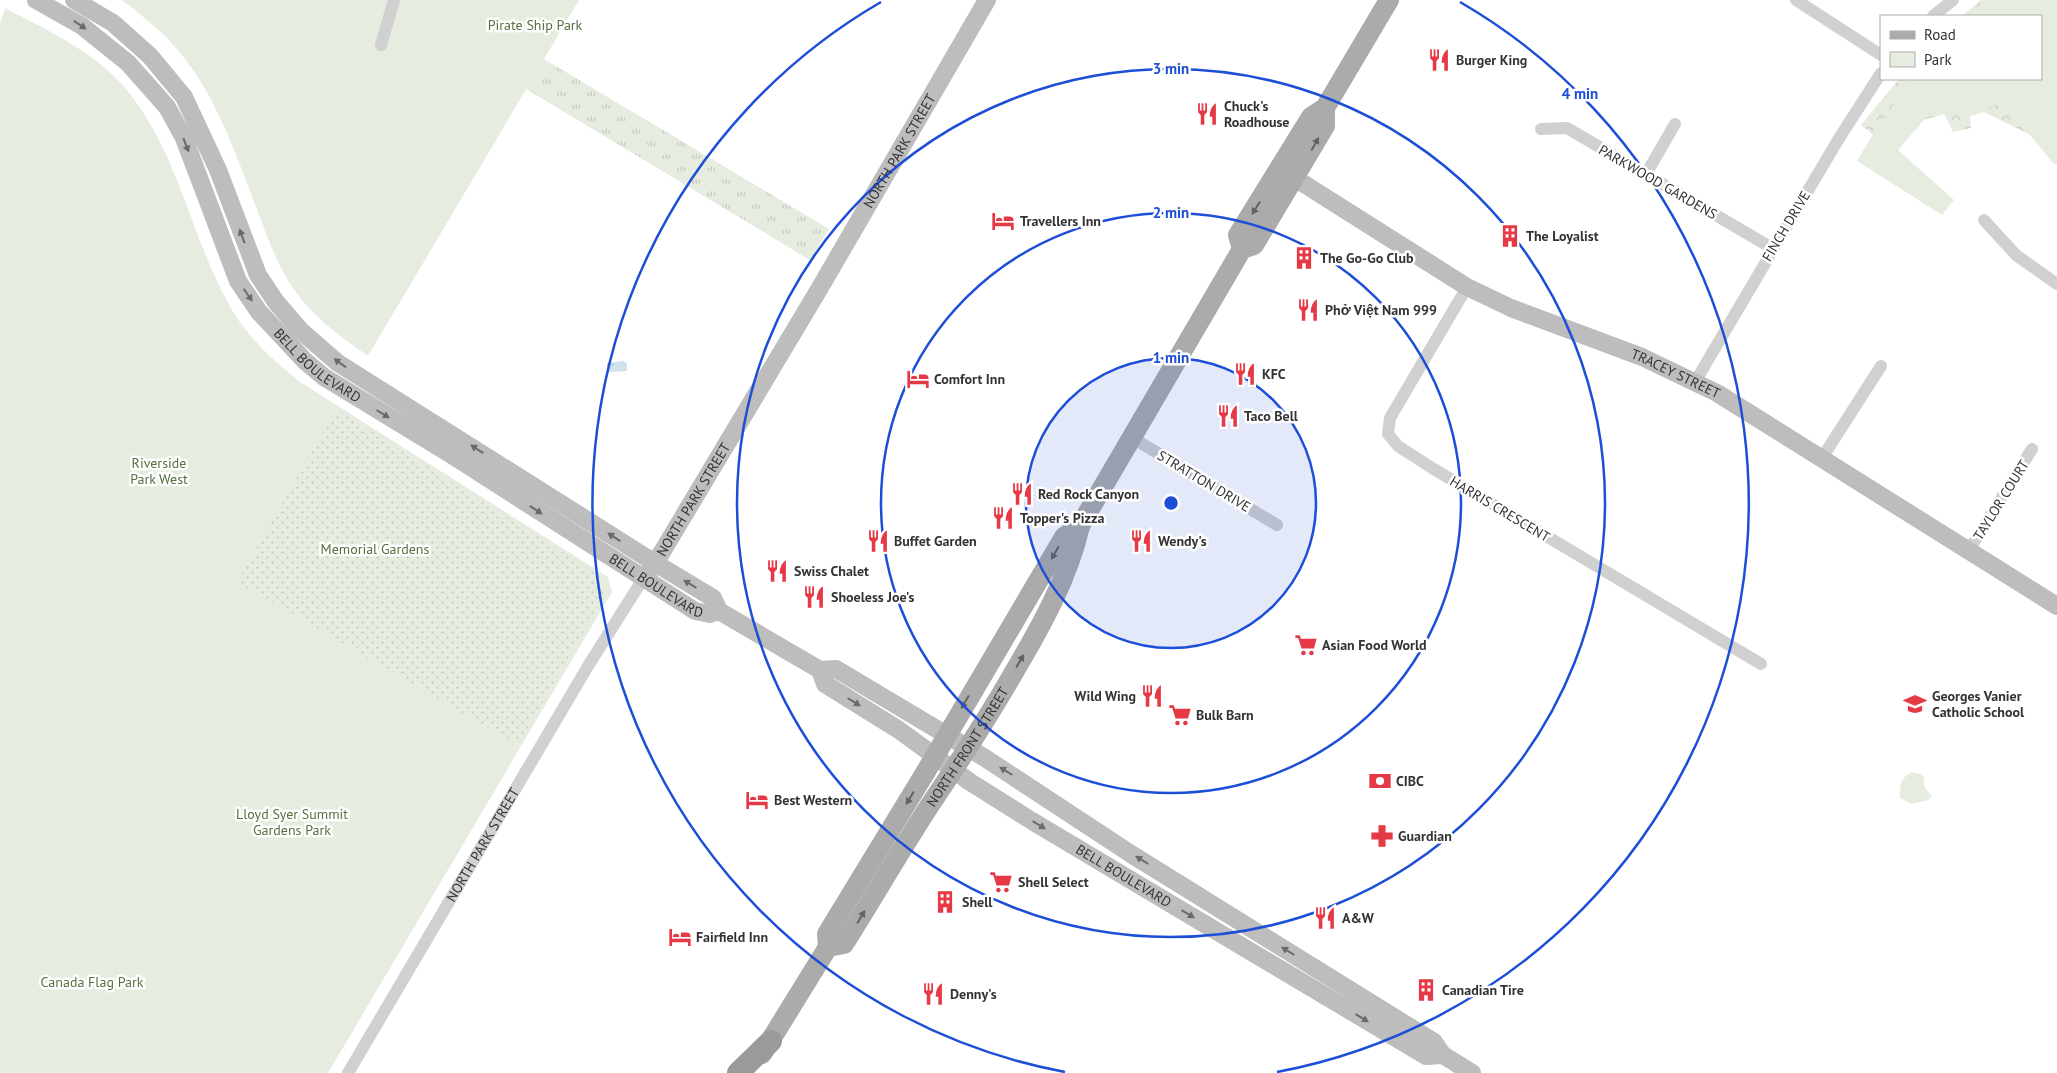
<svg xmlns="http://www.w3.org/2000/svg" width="2057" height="1073" font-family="'PT Sans',sans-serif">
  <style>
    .grass { fill: url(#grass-tufts) }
    .forest { fill: url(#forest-crowns) }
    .park { fill: #e6ecdf }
    .garden { fill: url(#garden-dots) }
    .water { fill: url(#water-ripples) }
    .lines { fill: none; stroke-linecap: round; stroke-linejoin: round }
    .street { stroke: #d0d0d0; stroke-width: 12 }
    .secondary { stroke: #bdbdbd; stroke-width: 18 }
    .primary { stroke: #ababab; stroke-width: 20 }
    .highway { stroke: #9a9a9a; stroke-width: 22 }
    .oneway { fill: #6a6a6a }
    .oneway2 { fill: #636363 }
    .ring { fill: none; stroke: #1d4ed8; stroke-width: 2.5 }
    .labels { text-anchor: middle; stroke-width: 5; stroke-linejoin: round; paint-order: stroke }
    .park-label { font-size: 14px; fill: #56703f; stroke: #fff }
    .poi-label { font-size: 14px; font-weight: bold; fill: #333; stroke: #fff; text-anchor: start }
    .street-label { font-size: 14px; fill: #333; stroke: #fff }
    .centre { fill: #1d4ed8; stroke: #fff; stroke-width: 2.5 }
    .ring-label { font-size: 15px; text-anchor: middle; font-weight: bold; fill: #1d4ed8; stroke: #fff; stroke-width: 5; stroke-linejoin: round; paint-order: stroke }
  </style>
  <defs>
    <pattern id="grass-tufts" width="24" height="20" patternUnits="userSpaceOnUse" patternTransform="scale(1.25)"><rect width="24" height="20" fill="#e6ecdf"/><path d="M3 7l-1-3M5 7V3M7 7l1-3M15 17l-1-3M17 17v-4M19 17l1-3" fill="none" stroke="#c6cbc0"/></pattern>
    <pattern id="forest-crowns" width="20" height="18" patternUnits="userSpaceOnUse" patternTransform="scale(1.25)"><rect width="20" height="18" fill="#e6ecdf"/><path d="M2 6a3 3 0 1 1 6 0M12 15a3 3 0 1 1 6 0" fill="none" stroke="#c6cbc0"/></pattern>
    <pattern id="garden-dots" width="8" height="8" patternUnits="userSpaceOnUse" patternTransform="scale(1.25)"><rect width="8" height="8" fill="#e6ecdf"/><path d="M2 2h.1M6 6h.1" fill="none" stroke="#c6cbc0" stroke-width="1.8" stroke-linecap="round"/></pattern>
    <pattern id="water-ripples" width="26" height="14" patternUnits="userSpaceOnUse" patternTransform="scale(1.25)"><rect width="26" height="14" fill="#cfe2ee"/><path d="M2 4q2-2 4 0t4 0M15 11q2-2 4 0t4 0" fill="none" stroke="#b2c2cd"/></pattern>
  </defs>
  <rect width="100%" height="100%" fill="#fff"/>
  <path class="grass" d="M544 59 829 229 810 260 526 89Z"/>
  <path class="forest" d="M1981 0H2057V144L2055 147 1984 112 1970 116 1971 128 1953 132 1944 114 1924 120 1901 146 1885 144 1861 125 1899 79H2041V16H1962Z"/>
  <path class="park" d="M121 0H579L368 356C341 337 314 318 295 291 278 267 268 239 258 212 232 145 210 74 154 26 143 17 133 7 121 0Z
    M1984 0H2057V163L2054 164 2004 104 1926 117 1898 150 1954 200 1942 215 1857 161 1875 131 1911 79H2041V16H1969Z
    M5 8C45 29 87 48 119 81 176 143 188 229 227 301 244 334 271 359 300 382L608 577 612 592 328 1073H0V24Z
    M1912 772 1920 774 1924 777V786L1932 797 1928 800 1912 804 1900 798C1900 785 1900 778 1912 772Z"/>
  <path class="garden" d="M336 409 599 575 604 596 518 745 237 582Z"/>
  <path class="water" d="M623 361 627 363V371L607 372V363Z"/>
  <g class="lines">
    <g class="street">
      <path d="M1796 0 1881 55"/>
      <path d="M1933 16 1953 0"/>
      <path d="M381 45 394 0"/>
      <path d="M1541 129 1567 128 1772 248"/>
      <path d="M1646 174 1675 124"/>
      <path d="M1984 220 2016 255 2057 284"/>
      <path d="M1467 287 1390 418 1388 434 1398 446 1432 468 1761 664"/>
      <path d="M1695 382 1838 140 1881 73"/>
      <path d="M1131 437 1277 525"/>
      <path d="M1822 458 1881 366"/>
      <path d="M1969 550 2032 449"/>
      <path id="s1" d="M348 1073 588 666 643 579"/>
    </g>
    <g class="secondary">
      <path id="s2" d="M36 0 82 26 128 63 167 107 184 138 238 281 259 312 305 361 324 377 447 452 695 611 710 614 719 611"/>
      <path d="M74 0 113 23 150 56 184 97 218 170 258 275 276 302 301 331 338 363 655 563 713 598 719 611 820 670 836 669 985 758 1131 854 1434 1042 1443 1055 1472 1073"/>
      <path id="s3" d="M1282 170 1467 287 1511 308 1642 357 1717 393 2057 606"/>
      <path id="s4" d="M649 572 662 552 821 286 987 0"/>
      <path id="s5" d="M820 670 825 684 899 730 970 782 1032 821 1426 1056 1443 1055"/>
    </g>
    <g class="primary">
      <path d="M1242 249 1238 235 1311 117 1325 108 1389 0"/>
      <path id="s6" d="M828 947 844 944C873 898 900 851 930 805 959 762 987 719 1013 674 1040 628 1068 579 1080 526L1242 249 1254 245 1325 126V108"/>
      <path d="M762 1054 828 947 827 934 925 773 1064 537 1080 526"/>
    </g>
    <path class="highway" d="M738 1073 771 1041"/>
  </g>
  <defs><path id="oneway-solid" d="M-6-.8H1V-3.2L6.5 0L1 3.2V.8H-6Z" transform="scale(1.25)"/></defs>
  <g class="oneway">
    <use href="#oneway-solid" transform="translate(80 25) rotate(33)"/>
    <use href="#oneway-solid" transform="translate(186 145) rotate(69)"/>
    <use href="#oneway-solid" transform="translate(242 236) rotate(-110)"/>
    <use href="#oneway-solid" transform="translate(248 295) rotate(55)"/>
    <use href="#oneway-solid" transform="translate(340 363) rotate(-144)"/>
    <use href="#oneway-solid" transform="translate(383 414) rotate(31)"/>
    <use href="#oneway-solid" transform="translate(477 449) rotate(-147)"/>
    <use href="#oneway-solid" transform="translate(536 510) rotate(33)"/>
    <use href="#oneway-solid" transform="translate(614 537) rotate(-147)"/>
    <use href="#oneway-solid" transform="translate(690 584) rotate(-149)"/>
    <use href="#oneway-solid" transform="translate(854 702) rotate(32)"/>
    <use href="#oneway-solid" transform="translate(1006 771) rotate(-148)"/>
    <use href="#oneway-solid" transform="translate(1039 825) rotate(31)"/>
    <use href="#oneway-solid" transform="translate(1142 860) rotate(-148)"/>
    <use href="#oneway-solid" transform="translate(1188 914) rotate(31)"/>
    <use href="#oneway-solid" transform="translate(1288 951) rotate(-148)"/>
    <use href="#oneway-solid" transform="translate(1362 1018) rotate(31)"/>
  </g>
  <g class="oneway2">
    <use href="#oneway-solid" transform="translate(1315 144) rotate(-61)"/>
    <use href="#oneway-solid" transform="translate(1256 208) rotate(122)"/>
    <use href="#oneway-solid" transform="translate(1055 553) rotate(120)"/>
    <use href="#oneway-solid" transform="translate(1020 661) rotate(-59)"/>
    <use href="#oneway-solid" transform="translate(965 702) rotate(121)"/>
    <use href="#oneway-solid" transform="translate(910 798) rotate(121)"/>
    <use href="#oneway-solid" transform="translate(861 917) rotate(-59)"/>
  </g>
  <circle cx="1171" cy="503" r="145" fill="#1d4ed8" fill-opacity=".12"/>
  <g class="ring">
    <circle cx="1171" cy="503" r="145"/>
    <circle cx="1171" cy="503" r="290"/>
    <circle cx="1171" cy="503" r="434"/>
    <path d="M1065 1072A579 579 0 0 1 881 2M1460 2A579 579 0 0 1 1277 1072"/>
  </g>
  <defs>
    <symbol id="restaurant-bare" viewBox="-9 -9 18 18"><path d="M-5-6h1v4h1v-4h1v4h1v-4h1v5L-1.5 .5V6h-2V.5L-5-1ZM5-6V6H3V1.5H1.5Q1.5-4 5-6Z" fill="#e63946" stroke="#fff" stroke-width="2.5" paint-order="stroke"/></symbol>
    <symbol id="hotel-bare" viewBox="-9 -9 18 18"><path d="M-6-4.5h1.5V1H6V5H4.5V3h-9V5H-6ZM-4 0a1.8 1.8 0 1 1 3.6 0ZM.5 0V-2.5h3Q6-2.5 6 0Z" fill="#e63946" stroke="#fff" stroke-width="2.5" paint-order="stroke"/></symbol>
    <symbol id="building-bare" viewBox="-9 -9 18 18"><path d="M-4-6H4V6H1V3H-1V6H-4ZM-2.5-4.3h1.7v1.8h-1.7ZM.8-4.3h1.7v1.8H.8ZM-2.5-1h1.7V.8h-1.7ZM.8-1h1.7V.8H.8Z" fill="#e63946" stroke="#fff" stroke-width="2.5" paint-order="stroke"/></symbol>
    <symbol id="supermarket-bare" viewBox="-9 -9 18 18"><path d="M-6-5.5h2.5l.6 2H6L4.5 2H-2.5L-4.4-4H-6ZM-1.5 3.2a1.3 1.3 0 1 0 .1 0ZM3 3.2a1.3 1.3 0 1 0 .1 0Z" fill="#e63946" stroke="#fff" stroke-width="2.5" paint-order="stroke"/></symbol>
    <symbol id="school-bare" viewBox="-9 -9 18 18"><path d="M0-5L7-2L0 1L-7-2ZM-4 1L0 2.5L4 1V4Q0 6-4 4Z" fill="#e63946" stroke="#fff" stroke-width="2.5" paint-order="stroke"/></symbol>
    <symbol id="bank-bare" viewBox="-9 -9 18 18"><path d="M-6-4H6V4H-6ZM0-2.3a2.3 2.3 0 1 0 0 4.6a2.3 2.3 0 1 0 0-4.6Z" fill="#e63946" stroke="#fff" stroke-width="2.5" paint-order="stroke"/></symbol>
    <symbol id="pharmacy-bare" viewBox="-9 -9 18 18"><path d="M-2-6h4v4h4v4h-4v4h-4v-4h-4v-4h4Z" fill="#e63946" stroke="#fff" stroke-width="2.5" paint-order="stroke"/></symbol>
  </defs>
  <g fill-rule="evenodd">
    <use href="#restaurant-bare" x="1423" y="44" width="32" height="32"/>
    <use href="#restaurant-bare" x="1191" y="98" width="32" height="32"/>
    <use href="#hotel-bare" x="987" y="205" width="32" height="32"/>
    <use href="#building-bare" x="1494" y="220" width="32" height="32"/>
    <use href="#building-bare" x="1288" y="242" width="32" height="32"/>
    <use href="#restaurant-bare" x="1292" y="294" width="32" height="32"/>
    <use href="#restaurant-bare" x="1229" y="358" width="32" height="32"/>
    <use href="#hotel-bare" x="902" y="363" width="32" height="32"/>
    <use href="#restaurant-bare" x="1212" y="400" width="32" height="32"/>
    <use href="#restaurant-bare" x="1006" y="478" width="32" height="32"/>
    <use href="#restaurant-bare" x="987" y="502" width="32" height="32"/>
    <use href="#restaurant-bare" x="862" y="525" width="32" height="32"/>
    <use href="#restaurant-bare" x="1125" y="525" width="32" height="32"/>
    <use href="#restaurant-bare" x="761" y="555" width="32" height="32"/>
    <use href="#restaurant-bare" x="798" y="581" width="32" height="32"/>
    <use href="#supermarket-bare" x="1290" y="629" width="32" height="32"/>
    <use href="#restaurant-bare" x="1136" y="680" width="32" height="32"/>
    <use href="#school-bare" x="1899" y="688" width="32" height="32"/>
    <use href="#supermarket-bare" x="1164" y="699" width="32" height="32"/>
    <use href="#bank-bare" x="1364" y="765" width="32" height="32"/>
    <use href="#hotel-bare" x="741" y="784" width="32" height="32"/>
    <use href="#pharmacy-bare" x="1366" y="820" width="32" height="32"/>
    <use href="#supermarket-bare" x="985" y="866" width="32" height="32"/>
    <use href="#building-bare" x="929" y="886" width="32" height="32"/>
    <use href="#restaurant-bare" x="1309" y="902" width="32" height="32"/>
    <use href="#hotel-bare" x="664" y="921" width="32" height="32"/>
    <use href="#building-bare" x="1410" y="974" width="32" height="32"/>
    <use href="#restaurant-bare" x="917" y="978" width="32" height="32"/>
  </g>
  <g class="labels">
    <g class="park-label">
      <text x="535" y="30">Pirate Ship Park</text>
      <text x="159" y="468">Riverside<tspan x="159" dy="16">Park West</tspan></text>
      <text x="375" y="554">Memorial Gardens</text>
      <text x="292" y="819">Lloyd Syer Summit<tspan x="292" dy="16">Gardens Park</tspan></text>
      <text x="92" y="987">Canada Flag Park</text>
    </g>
    <g class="poi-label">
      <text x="1456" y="65">Burger King</text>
      <text x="1224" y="111">Chuck's<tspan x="1224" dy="16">Roadhouse</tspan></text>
      <text x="1020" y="226">Travellers Inn</text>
      <text x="1526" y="241">The Loyalist</text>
      <text x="1320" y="263">The Go-Go Club</text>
      <text x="1325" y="315">Phở Việt Nam 999</text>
      <text x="1262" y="379">KFC</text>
      <text x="934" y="384">Comfort Inn</text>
      <text x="1244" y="421">Taco Bell</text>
      <text x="1038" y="499">Red Rock Canyon</text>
      <text x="1020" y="523">Topper's Pizza</text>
      <text x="894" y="546">Buffet Garden</text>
      <text x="1158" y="546">Wendy's</text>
      <text x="794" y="576">Swiss Chalet</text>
      <text x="831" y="602">Shoeless Joe's</text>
      <text x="1322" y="650">Asian Food World</text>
      <text x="1136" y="701" text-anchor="end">Wild Wing</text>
      <text x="1932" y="701">Georges Vanier<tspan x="1932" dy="16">Catholic School</tspan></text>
      <text x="1196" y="720">Bulk Barn</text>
      <text x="1396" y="786">CIBC</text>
      <text x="774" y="805">Best Western</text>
      <text x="1398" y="841">Guardian</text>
      <text x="1018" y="887">Shell Select</text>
      <text x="962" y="907">Shell</text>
      <text x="1342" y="923">A&amp;W</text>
      <text x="696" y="942">Fairfield Inn</text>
      <text x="1442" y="995">Canadian Tire</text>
      <text x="950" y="999">Denny's</text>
    </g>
    <g class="street-label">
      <text dy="5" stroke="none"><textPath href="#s4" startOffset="490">NORTH PARK STREET</textPath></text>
      <text transform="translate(1658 182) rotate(30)" y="5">PARKWOOD GARDENS</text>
      <text transform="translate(1786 226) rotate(-59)" y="5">FINCH DRIVE</text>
      <text dy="5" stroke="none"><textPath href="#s2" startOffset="476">BELL BOULEVARD</textPath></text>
      <text dy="5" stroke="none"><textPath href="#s3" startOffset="445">TRACEY STREET</textPath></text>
      <text transform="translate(1204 481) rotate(31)" y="5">STRATTON DRIVE</text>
      <text dy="5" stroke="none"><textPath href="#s4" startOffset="85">NORTH PARK STREET</textPath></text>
      <text transform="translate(2001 500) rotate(-58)" y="5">TAYLOR COURT</text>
      <text transform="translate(1500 509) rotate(31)" y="5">HARRIS CRESCENT</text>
      <text dy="5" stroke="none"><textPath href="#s2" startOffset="881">BELL BOULEVARD</textPath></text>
      <text dy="5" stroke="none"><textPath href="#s6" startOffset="249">NORTH FRONT STREET</textPath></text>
      <text dy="5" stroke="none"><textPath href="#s1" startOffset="265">NORTH PARK STREET</textPath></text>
      <text dy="5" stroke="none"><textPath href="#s5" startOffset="370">BELL BOULEVARD</textPath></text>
    </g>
  </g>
  <circle cx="1171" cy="503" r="8" class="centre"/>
  <g class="ring-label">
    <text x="1171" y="74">3 min</text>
    <text x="1580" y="99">4 min</text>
    <text x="1171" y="218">2 min</text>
    <text x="1171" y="363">1 min</text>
  </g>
  <rect x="1880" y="15" width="162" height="65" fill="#ffffff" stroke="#adadad"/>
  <rect x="1890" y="31" width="25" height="8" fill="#ababab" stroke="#adadad"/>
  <text x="1924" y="40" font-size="15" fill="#333333">Road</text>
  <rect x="1890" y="52" width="25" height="15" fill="#e6ecdf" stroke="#adadad"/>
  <text x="1924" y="65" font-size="15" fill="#333333">Park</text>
</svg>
